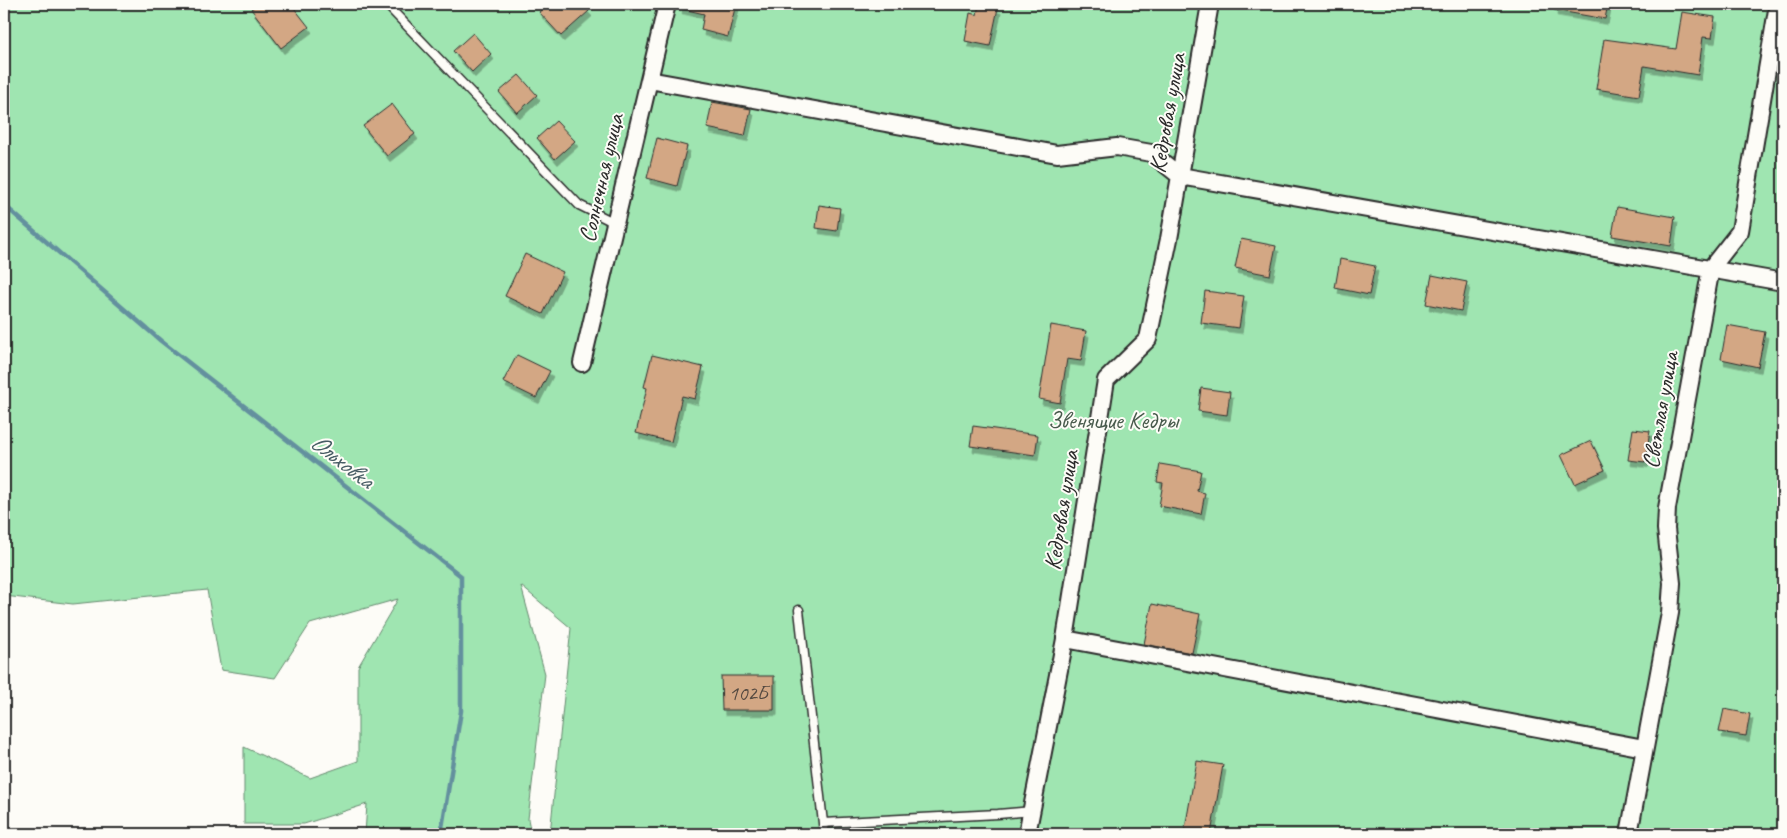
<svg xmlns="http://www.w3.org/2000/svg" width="1787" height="838" font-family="Caveat,sans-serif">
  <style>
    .green { fill: #9fe5b1; stroke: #65886e }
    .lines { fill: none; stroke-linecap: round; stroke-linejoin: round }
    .stream { stroke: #64909e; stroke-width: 4.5 }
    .building { fill: #d3a784; stroke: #2b2b2b; filter: url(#shadow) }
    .service-casing { stroke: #2b2b2b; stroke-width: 11 }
    .minor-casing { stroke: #2b2b2b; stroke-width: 20 }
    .service { stroke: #fdfcf7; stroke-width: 8 }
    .minor { stroke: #fdfcf7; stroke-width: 16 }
    .labels { text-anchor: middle; stroke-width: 4; stroke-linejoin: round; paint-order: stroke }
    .number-label { font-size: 21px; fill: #554a41 }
    .street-label { font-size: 24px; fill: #2b2b2b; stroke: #fdfcf7 }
    .park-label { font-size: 24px; fill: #485a4c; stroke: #fdfcf7 }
    .water-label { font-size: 25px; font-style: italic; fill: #485d65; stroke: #fdfcf7 }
  </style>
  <defs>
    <filter id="shadow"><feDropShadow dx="3" dy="5.5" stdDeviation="0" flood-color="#0004"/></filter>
  </defs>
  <rect width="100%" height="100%" fill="#fdfcf7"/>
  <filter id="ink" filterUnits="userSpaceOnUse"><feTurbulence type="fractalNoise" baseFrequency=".02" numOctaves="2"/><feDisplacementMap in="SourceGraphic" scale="10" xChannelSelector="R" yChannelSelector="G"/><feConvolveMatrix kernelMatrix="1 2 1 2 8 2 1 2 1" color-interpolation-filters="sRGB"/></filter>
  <g filter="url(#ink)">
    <path class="green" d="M4 4H1783V834H550L571 628 521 586 545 674 528 819 531 834H365L367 804 304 824H244V747L310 778 358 761V667L398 599 310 624 275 678 221 670 207 590 73 604 4 596Z"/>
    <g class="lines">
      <path class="stream" d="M4 205 161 341 461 576V711L441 834"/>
    </g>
    <path class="building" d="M258 4H291L309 27 281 48 251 9Z
      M548 4H582L589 11 561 36 539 12Z
      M680 4H736L728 37 701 30 704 14 679 8Z
      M979 4 998 8 990 46 965 41 970 13 977 15Z
      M1555 4H1608L1605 19 1554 10Z
      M1682 12 1715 17 1712 38 1703 37 1698 75 1644 66 1639 96 1596 89 1604 39 1676 49Z
      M473 33 491 54 472 72 453 51Z
      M519 75 537 95 517 113 499 92Z
      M712 102 751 109 745 136 707 128Z
      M392 104 415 134 387 156 363 126Z
      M556 121 575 141 555 159 537 138Z
      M657 138 687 146 677 186 647 178Z
      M819 205 840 208 837 231 816 228Z
      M1617 207 1675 217 1671 246 1612 236Z
      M1241 239 1276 246 1270 275 1235 268Z
      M525 254 563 272 543 314 505 296Z
      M1340 259 1375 266 1369 295 1335 288Z
      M1432 275 1467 282 1461 311 1426 304Z
      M1205 291 1244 296 1239 328 1201 323Z
      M1051 325 1086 331 1081 361 1067 359 1060 403 1039 399Z
      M1727 325 1765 332 1758 367 1721 359Z
      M517 355 550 371 536 398 503 382Z
      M652 355 703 367 695 399 682 396 671 442 636 433 647 388 644 387Z
      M1201 388 1230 392 1227 415 1198 411Z
      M973 426 1038 435 1035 455 970 446Z
      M1633 429 1650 431 1645 462 1628 460Z
      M1591 441 1605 470 1575 484 1561 455Z
      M1160 464 1201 471 1197 491 1205 493 1201 514 1159 506 1163 483 1157 482Z
      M1152 604 1200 614 1192 653 1144 644Z
      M721 676H774V710H722Z
      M1724 709 1750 714 1746 736 1719 732Z
      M1197 761 1223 765 1211 834H1184Z"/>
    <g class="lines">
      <defs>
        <path id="service" d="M386 4 579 205 615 223
          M799 610 823 823 998 814 1032 811
          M823 823 824 834"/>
        <path id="minor" d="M649 80 1057 154 1117 147 1151 153 1180 176 1783 282
          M582 363 667 4
          M1065 639 1644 748
          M1027 834 1065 639 1106 380 1148 339 1169 239 1210 4
          M1629 834 1670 613 1672 583 1666 529 1667 508 1711 268 1740 231 1778 4"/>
      </defs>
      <use href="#service" class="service-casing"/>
      <use href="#minor" class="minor-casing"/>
      <use href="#service" class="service"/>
      <use href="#minor" class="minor"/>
    </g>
  </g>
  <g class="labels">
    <g class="number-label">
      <text x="748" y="700">102Б</text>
    </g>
    <g class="street-label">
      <text transform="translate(1167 113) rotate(-80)" y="8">Кедровая улица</text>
      <text transform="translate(601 178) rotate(-77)" y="8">Солнечная улица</text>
      <text transform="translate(1660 410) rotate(-80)" y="8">Светлая улица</text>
      <text transform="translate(1061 510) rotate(-81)" y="8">Кедровая улица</text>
    </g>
    <g class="park-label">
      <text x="1113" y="428">Звенящие Кедры</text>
    </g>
    <g class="water-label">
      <text transform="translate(343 460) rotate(38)" y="9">Ольховка</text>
    </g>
  </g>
  <rect width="1787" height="838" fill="none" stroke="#fdfcf7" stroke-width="20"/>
  <rect x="10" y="10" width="1767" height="818" fill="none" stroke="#2b2b2b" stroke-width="2" filter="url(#ink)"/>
</svg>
